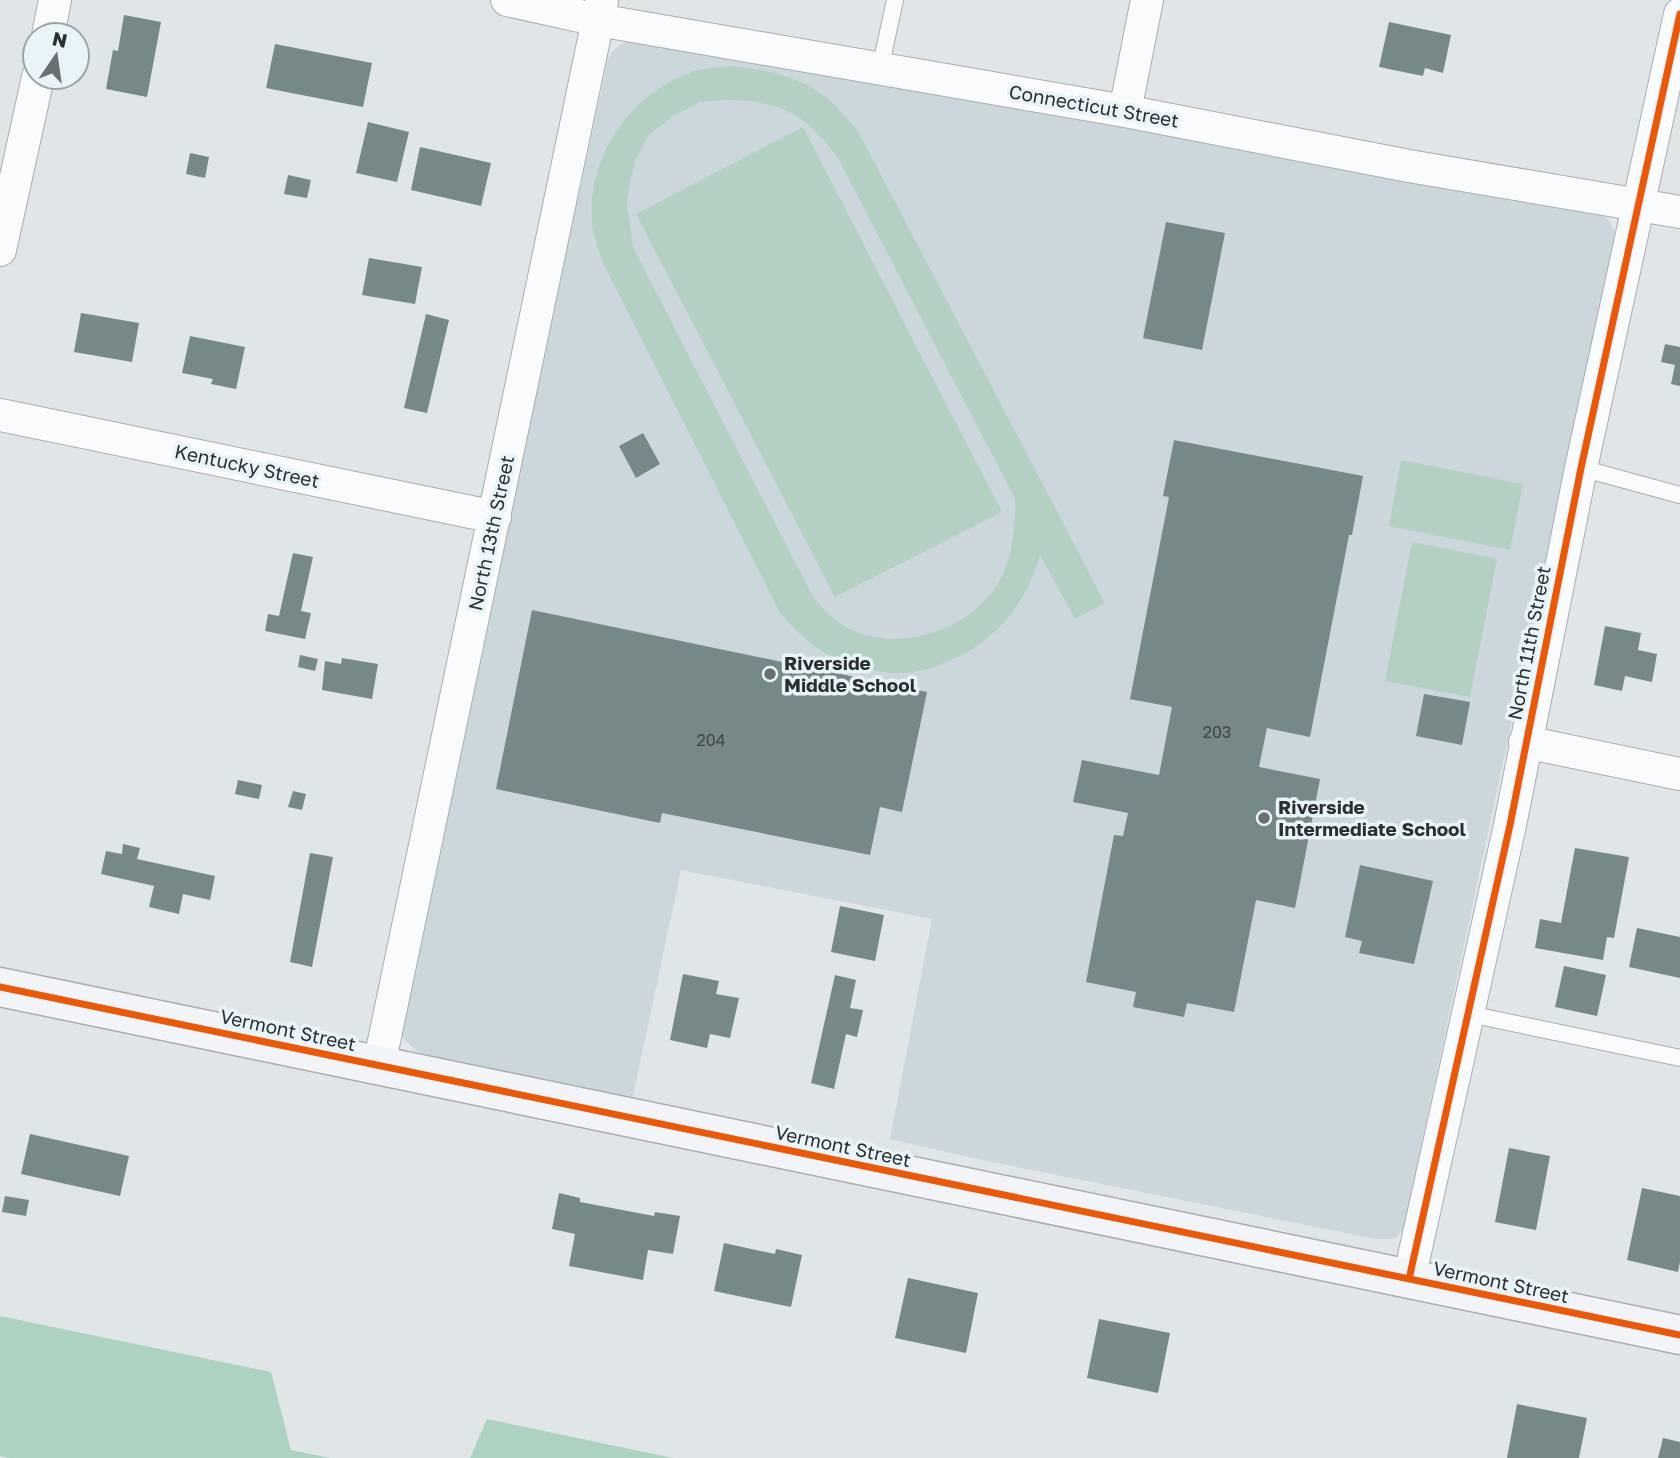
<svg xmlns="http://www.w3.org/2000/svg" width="1680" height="1458" font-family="'Golos Text',sans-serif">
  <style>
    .built { fill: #ccd7dd }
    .green { fill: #b3d0c2; fill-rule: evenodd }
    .forest { fill: #add2bf }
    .building { fill: #768888 }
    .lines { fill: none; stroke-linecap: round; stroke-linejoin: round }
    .lane-casing { stroke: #a9adaf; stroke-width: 18 }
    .street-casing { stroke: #a9adaf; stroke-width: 34 }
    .secondary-casing { stroke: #a9adaf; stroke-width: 41 }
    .lane { stroke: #fafbfc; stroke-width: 16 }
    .street { stroke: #fafbfc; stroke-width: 32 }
    .secondary { stroke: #f3f4f7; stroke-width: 38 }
    .cycleway-casing { stroke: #e9f4f9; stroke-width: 11 }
    .cycleway { stroke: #e8590c; stroke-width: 7 }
    .poi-dot { fill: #6a6f70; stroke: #e9f4f9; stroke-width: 2.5 }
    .labels { text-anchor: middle; stroke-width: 7; stroke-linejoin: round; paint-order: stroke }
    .number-label { font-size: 16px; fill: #3e4546 }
    .street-label { font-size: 19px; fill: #2b2f30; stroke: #e9f4f9 }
    .poi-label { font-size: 19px; font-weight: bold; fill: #2b2f30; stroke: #e9f4f9; text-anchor: start }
  </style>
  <rect width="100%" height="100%" fill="#e0e5e8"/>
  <path class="built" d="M637 39 1595 210 1609 220 1616 235 1403 1230 1394 1239H1376L968 1157 890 1139 932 919 681 870 632 1101 431 1059 415 1050 402 1037 403 1014 609 55 619 45Z"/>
  <path class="green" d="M730 66C791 73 821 82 859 133L1105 603 1075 619 1040 555C1026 604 996 642 948 661 935 667 921 672 907 673 882 675 851 666 829 655 810 646 794 628 780 613L602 261C599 251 595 240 593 230 583 162 628 94 692 72 704 68 717 68 730 66ZM724 100C780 100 805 113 838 158L1015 499C1016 528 1012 562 996 587 966 631 901 652 852 630 836 623 822 608 812 595L633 247 627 204 630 182 636 159 649 135 670 118 700 102Z
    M803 127 1002 512 835 597 636 214Z
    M1401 460 1523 484 1510 550 1389 526Z
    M1412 542 1497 559 1470 697 1385 681Z"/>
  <path class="forest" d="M0 1316 271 1372 291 1450 330 1458H9L0 1456Z
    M487 1419 673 1458H470Z"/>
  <path class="building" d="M124 15 161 22 147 97 106 89 113 50 118 51Z
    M1389 22 1451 35 1443 73 1425 68 1423 76 1379 67Z
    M275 44 372 63 363 107 266 88Z
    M368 122 409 132 397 182 356 173Z
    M420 147 491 163 481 206 411 190Z
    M190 153 209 157 205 178 186 174Z
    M288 175 311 180 307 198 284 194Z
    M1166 222 1225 233 1202 350 1143 338Z
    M369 258 422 267 415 304 362 295Z
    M81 313 139 323 132 362 74 352Z
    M426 314 449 320 427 413 404 408Z
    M190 336 245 347 236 389 211 384 213 379 182 373Z
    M1665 344 1680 347V386L1671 384 1675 365 1661 362Z
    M643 433 660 464 636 478 619 446Z
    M1174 440 1363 476 1352 535H1349L1310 737 1267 728 1259 767 1320 779 1295 908 1256 900 1234 1012 1187 1003 1184 1017 1133 1007 1136 992 1086 982 1114 835 1123 836 1128 813 1073 802 1082 760 1159 775 1172 707 1130 699 1169 497 1163 496Z
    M293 553 313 557 301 611 311 613 305 639 265 631 268 614 279 616Z
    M532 610 927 692 902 812 880 807 870 855 662 813 660 823 496 789Z
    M1605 626 1641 633 1638 650 1657 654 1652 682 1625 676 1622 691 1594 685Z
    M300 655 318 659 315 671 298 667Z
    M342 658 378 664 372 699 322 690 325 661 341 664Z
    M1424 694 1470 702 1462 745 1416 736Z
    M238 780 262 785 259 799 235 794Z
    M293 791 306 794 302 810 288 807Z
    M123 844 140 848 137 859 215 876 210 900 183 894 179 914 149 907 154 886 101 874 106 851 122 854Z
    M1575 848 1629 857 1614 938 1607 937 1603 960 1535 948 1540 919 1561 923Z
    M310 853 333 857 312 967 290 962Z
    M1360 865 1433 881 1414 964 1359 953 1362 941 1345 937Z
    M840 906 884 915 875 961 831 952Z
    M1637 928 1680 937V978L1629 967Z
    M1564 966 1606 975 1597 1016 1555 1007Z
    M683 974 719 981 716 994 739 998 730 1038 710 1034 707 1048 670 1040Z
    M835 975 856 980 850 1008 863 1010 857 1037 846 1034 834 1089 811 1083Z
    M30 1134 129 1156 120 1196 21 1174Z
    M1509 1148 1550 1156 1536 1230 1495 1222Z
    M1642 1188 1680 1196V1262L1678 1272 1627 1260Z
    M559 1193 580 1198V1202L654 1216 655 1212 680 1216 673 1254 648 1250 643 1280 569 1266 575 1234 552 1229Z
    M5 1196 29 1200 26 1216 2 1212Z
    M724 1243 775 1254 776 1249 802 1255 791 1307 714 1291Z
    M908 1278 978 1293 966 1353 895 1338Z
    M1099 1319 1170 1333 1158 1393 1087 1378Z
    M1517 1404 1587 1418 1579 1458H1507Z
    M1663 1438 1680 1442V1458H1658Z"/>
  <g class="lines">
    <defs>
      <path id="lane" d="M880 69 895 0
        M1581 468 1680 495
        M1469 1014 1680 1058"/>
      <path id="street" d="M507 0 598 20 1125 111 1409 166 1680 212
        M48 35 55 0
        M1125 111 1147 0
        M0 250 38 77
        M0 415 495 517
        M1525 742 1680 774
        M379 1065 602 1
        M1409 1279 1510 825 1581 468 1680 14"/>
      <path id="secondary" d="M0 987 1680 1335"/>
    </defs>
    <use href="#lane" class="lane-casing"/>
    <use href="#street" class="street-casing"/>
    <use href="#secondary" class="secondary-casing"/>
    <use href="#lane" class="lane"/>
    <use href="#street" class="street"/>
    <use href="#secondary" class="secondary"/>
    <defs>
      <path id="cycleway" d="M0 987 1680 1335
        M1409 1279 1510 825 1581 468 1680 14"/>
    </defs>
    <use href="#cycleway" class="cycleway-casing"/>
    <use href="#cycleway" class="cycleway"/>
  </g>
  <g class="poi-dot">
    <circle cx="770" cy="674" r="7"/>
    <circle cx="1264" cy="818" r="7"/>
  </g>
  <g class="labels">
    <g class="number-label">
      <text x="1217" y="738">203</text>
      <text x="711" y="746">204</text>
    </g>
    <g class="street-label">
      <text transform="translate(1094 106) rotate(10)" y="7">Connecticut Street</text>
      <text transform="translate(247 466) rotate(12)" y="7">Kentucky Street</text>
      <text transform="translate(491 533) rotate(-78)" y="7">North 13th Street</text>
      <text transform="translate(1529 643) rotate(-79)" y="7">North 11th Street</text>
      <text transform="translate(288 1030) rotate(12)" y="7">Vermont Street</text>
      <text transform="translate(843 1146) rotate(12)" y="7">Vermont Street</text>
      <text transform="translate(1501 1282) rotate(12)" y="7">Vermont Street</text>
    </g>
    <g class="poi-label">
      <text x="784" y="670">Riverside<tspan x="784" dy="22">Middle School</tspan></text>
      <text x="1278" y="814">Riverside<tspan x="1278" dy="22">Intermediate School</tspan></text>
    </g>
  </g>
  <g transform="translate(56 56) rotate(13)"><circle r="33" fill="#e9f4f9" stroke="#9da5a9" stroke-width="2"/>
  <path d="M0-5L12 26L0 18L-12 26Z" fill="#6a6f70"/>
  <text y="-10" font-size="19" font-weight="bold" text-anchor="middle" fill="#2b2f30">N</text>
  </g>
</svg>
